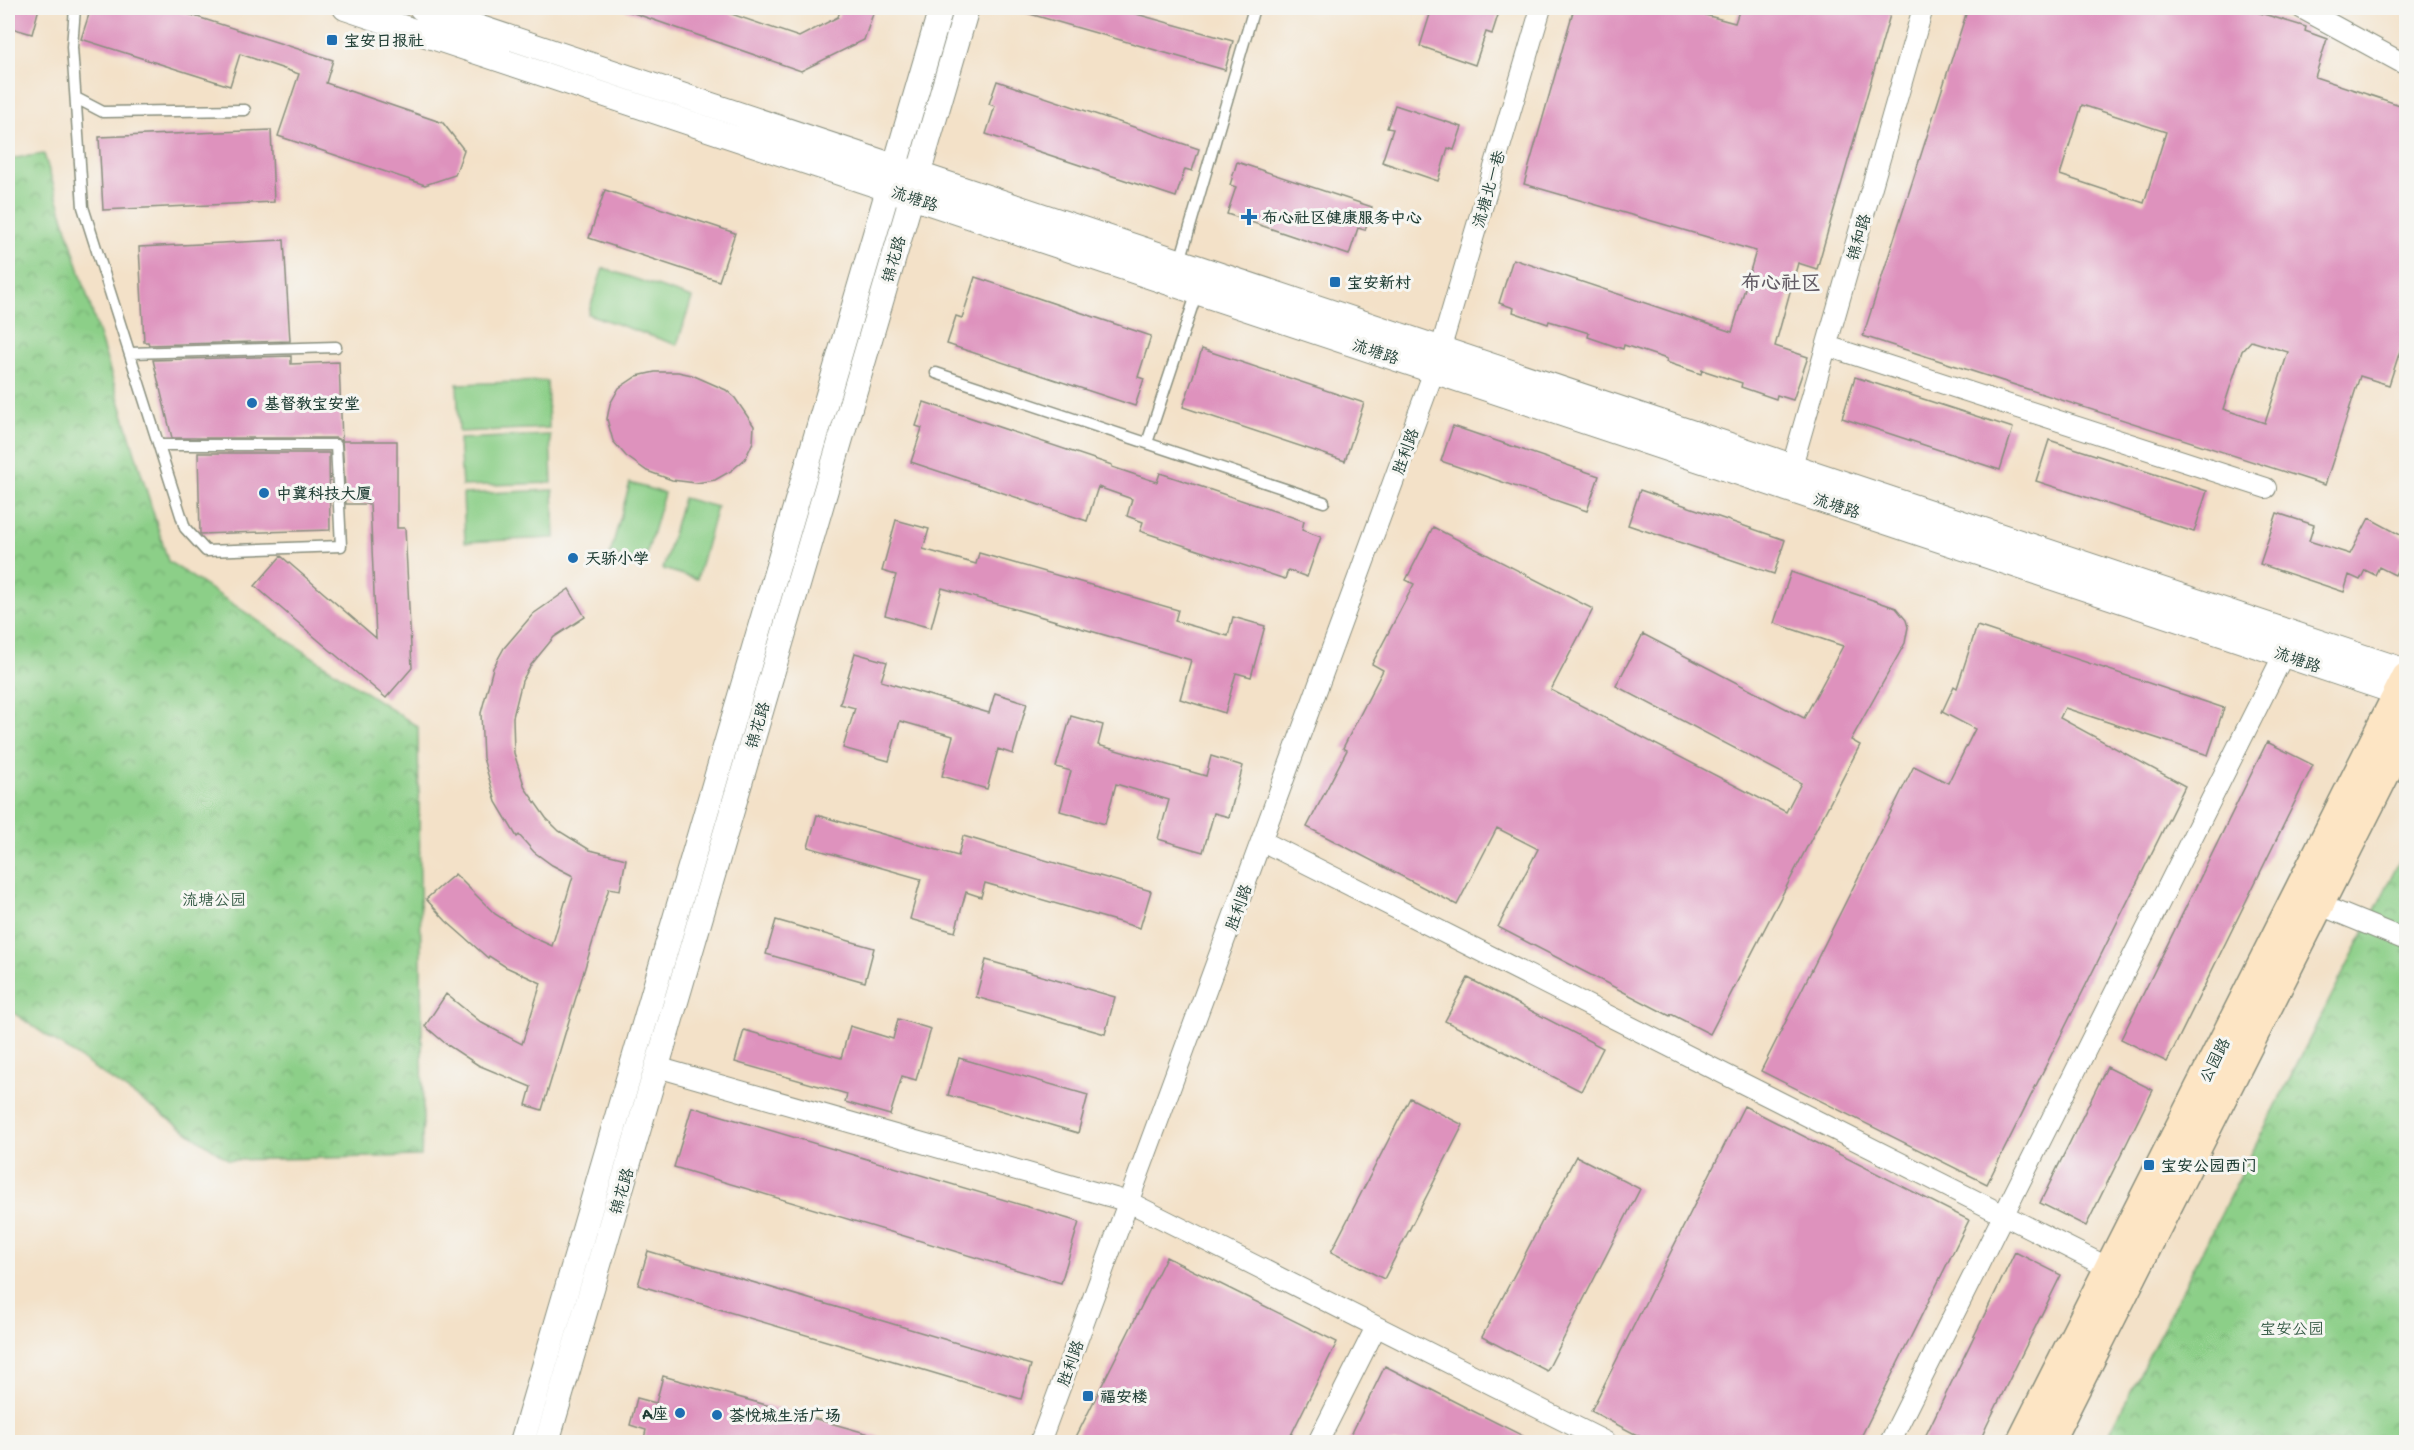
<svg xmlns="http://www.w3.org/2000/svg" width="2414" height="1450" font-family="'Gochi Hand','LXGW WenKai TC',sans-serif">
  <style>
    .park { fill: url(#park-crowns); stroke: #56865e; stroke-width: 1.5 }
    .garden { fill: #8ccf88; stroke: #56865e; stroke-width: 1.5 }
    .building { fill: #de92bd; fill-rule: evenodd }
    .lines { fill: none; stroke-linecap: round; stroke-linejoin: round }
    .service-casing { stroke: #898f7e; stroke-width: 13 }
    .minor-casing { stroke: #898f7e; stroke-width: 22 }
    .tertiary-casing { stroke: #898f7e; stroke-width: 26 }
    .secondary-casing { stroke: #898f7e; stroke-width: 31 }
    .service { stroke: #fff; stroke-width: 10 }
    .minor { stroke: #fff; stroke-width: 20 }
    .tertiary { stroke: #fff; stroke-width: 24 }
    .secondary { stroke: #fde5c4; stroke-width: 28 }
    .poi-dot { fill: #1f6fb2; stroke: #f6f6f2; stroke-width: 2 }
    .labels { text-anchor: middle; stroke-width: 6; stroke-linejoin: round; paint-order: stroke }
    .poi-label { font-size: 16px; font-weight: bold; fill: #1f3d34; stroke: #f6f6f2; text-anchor: start }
    .street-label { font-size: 16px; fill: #1f3d34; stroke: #f6f6f2 }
    .park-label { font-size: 16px; fill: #355a45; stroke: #f6f6f2 }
    .quarter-label { font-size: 20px; font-weight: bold; fill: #625b64; stroke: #f6f6f2 }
  </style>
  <defs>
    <pattern id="park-crowns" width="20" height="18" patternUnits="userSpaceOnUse" patternTransform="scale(1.5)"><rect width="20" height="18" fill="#8ccf88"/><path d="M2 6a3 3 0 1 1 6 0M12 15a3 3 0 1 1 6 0" fill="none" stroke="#72a970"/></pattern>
  </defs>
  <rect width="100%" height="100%" fill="#f6f6f2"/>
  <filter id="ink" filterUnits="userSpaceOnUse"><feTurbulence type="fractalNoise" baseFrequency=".0167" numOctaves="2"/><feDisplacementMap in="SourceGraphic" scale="12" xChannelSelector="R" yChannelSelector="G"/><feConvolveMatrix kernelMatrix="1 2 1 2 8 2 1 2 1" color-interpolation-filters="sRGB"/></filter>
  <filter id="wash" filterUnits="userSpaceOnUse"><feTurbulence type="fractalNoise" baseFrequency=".008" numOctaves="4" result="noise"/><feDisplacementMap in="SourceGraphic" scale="24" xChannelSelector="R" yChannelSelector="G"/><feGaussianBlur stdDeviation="1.35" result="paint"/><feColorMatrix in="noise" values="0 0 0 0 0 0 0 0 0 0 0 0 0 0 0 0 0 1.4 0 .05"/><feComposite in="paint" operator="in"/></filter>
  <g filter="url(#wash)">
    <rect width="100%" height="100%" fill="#f3e1c8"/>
    <path class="park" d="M44 154 168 561 418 727 423 1119 421 1156 229 1160 8 1009V159Z
      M2406 848V1442H2105L2368 924Z"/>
    <path class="garden" d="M603 268 692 298 677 345 588 314Z
      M547 381 549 428 459 432 457 384Z
      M550 435 552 483 462 486 459 439Z
      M630 483 664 493 644 564 610 554Z
      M553 490 555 538 465 542 463 494Z
      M683 498 717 507 697 579 663 569Z"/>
    <g id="blocks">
      <path class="building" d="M8 8H39L32 34 8 27Z
        M91 8H169L333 60 326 83 443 123 464 150 455 175 425 185 278 136 299 74 240 54 230 86 81 39Z
        M626 8H714L799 37 838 17 841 8H875L864 40 801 71 625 10Z
        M1024 8H1115L1233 41 1225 70 1023 12Z
        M1432 8H1486L1499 12 1492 34 1486 32 1475 65 1420 46Z
        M1574 8H1679L1735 23 1740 8H1892L1817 269 1798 263 1775 346 1808 357 1793 400 1777 395 1776 399 1741 387 1742 383 1702 370 1701 374 1666 362 1667 359 1624 345 1623 349 1588 337 1589 333 1549 321 1548 324 1513 312 1514 308 1499 303 1513 259 1732 332 1756 251 1524 184Z
        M1968 8H2244L2306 27 2305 31 2327 39 2315 77 2406 107V332L2389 385 2360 376 2325 485 1863 336ZM2082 105 2166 132 2144 203 2060 175ZM2251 341 2288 352 2265 423 2223 409 2242 351Z
        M997 81 1199 149 1192 171 1185 169 1176 197 986 134 995 106 989 104Z
        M1395 105 1462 127 1454 150 1448 148 1438 181 1382 162 1393 129 1387 128Z
        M271 130 274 202 103 210 99 137Z
        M1237 162 1372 207 1365 230 1358 228 1349 255 1227 214 1236 187 1230 185Z
        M605 190 735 233 719 281 589 238Z
        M284 240 290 341 149 345 148 342H144L139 247Z
        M975 277 1151 336 1138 377 1144 379 1135 406 947 344 956 316 962 318Z
        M1202 349 1364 403 1345 461 1183 407Z
        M291 356V364L339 362 342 441H397V528H405L412 668 386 698 255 586 281 556 376 638 370 504H346L342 441 336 438H172L153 360Z
        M655 372H678L692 375 726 390 735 398 754 426 753 442 745 459 731 471 715 480 696 483 672 480 647 471 626 456 613 441 607 419 610 404 619 388 637 376Z
        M1855 377 2013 428 2000 470 1842 418Z
        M924 402 1112 465V467L1157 482 1160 473 1304 521 1302 530 1321 537 1307 577 1288 570 1285 579 1140 531 1143 522 1127 516 1132 499 1098 487 1087 521 911 462 922 428 916 426Z
        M1453 426 1599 476 1587 511 1441 461Z
        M2049 440 2207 491 2194 532 2036 481Z
        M198 453H329L330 530 200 534Z
        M1640 490 1785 540 1774 574 1628 525Z
        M2277 513 2314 525 2309 541 2350 554 2369 518 2406 538V552L2395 575 2379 567 2375 575 2365 570 2360 580 2349 575 2344 592 2260 564Z
        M896 520 929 529 923 549 976 564 979 553 1178 610 1175 621 1228 636 1233 617 1265 626 1251 677 1236 673 1225 713 1180 699 1191 660 942 588 931 628 885 615 896 575 882 571Z
        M1433 527 1593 609 1551 690 1786 812 1801 783 1616 686 1643 634 1804 718 1843 646 1774 623 1791 572 1896 608 1906 620 1908 627 1905 643 1851 740 1860 745 1710 1034 1671 1014 1670 1016 1498 927 1538 849 1497 828 1457 905 1307 827 1347 750 1343 748 1383 670 1372 664 1414 584 1406 580Z
        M569 589 585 617 554 637 531 665 522 681 513 717 514 753 525 788 546 818 559 831 590 850 626 859 620 890 609 888 542 1110 526 1105 531 1087 478 1065 446 1044 425 1026 446 994 482 1023 522 1044 541 983 506 967 489 956 488 958 446 921 426 899 455 874 495 914 532 937 552 946 573 876 552 865 534 852 519 835 517 837 496 802 483 758 481 713 493 668 504 648 533 614Z
        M1977 626 2224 708 2208 755 2065 708 2060 718 2185 786 1987 1184 1761 1071 1914 766 1948 783 1975 729 1942 712 1954 686 1957 688Z
        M855 653 887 662 881 681 989 713 995 693 1027 703 1013 754 998 749 987 789 942 776 953 736 900 721 889 761 843 748 855 708 840 704Z
        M1071 716 1103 725 1098 745 1206 776 1211 756 1243 766 1229 817 1214 813 1203 852 1158 839 1169 800 1116 784 1105 824 1060 811 1071 771 1056 767Z
        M2267 742 2313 765 2167 1062 2121 1039Z
        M817 815 958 856 963 836 1151 891 1140 928 985 883 981 897 966 892 955 932 910 919 921 879 808 847Z
        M776 920 874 948 865 982 766 954Z
        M986 960 1115 997 1105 1034 976 997Z
        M1468 978 1603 1048 1581 1091 1445 1021Z
        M898 1019 931 1029 916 1080 902 1076 890 1115 845 1102 847 1094 735 1062 744 1030 841 1058 850 1026 893 1039Z
        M959 1058 1088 1095 1078 1133 948 1095Z
        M2107 1067 2153 1090 2086 1226 2040 1203Z
        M1410 1098 1463 1125 1384 1279 1331 1252Z
        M1744 1106 1969 1220 1858 1443H1652L1591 1411Z
        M692 1107 1079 1222 1061 1283 674 1167Z
        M1576 1156 1640 1189 1547 1371 1482 1337Z
        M648 1251 1031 1365 1021 1399 638 1285Z
        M2015 1252 2061 1275 1987 1425 1979 1443H1922Z
        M1166 1257 1337 1342 1287 1443H1073Z
        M1385 1366 1469 1409 1537 1443H1347Z
        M663 1376 880 1437V1443H643L646 1430 630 1425 637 1398 656 1403Z"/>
    </g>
  </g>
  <g filter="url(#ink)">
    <use href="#blocks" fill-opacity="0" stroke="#898f7e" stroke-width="1.5"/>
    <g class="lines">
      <defs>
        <path id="service" d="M75 8 72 47 83 207 185 528 206 551 341 546 336 445H159
          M76 98 103 112 245 110
          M1180 261 1254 8
          M130 353 336 347
          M936 373 1324 502
          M1147 443 1197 292"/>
        <path id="minor" d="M2301 8 2406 65
          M1827 346 2266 488
          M1792 466 1923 8
          M1262 841 2109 1268
          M2320 905 2406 940
          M657 1067 1129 1202 1606 1442
          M1040 1442 1434 371 1541 8
          M1318 1442 1376 1327
          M1890 1442 2284 654"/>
        <path id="tertiary" d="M345 8 2398 693 2406 692
          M421 8 2406 671
          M522 1442 941 8
          M547 1442 967 8"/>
        <path id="secondary" d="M2021 1442 2406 677
          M2049 1442 2406 733"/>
      </defs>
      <use href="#service" class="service-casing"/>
      <use href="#minor" class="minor-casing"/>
      <use href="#tertiary" class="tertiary-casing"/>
      <use href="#secondary" class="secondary-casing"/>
      <use href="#service" class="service"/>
      <use href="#minor" class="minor"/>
      <use href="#tertiary" class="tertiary"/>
      <use href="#secondary" class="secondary"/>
    </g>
  </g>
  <g class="poi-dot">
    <rect x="326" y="34" width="12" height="12" rx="3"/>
    <path d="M1246 208h6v6h6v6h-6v6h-6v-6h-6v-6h6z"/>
    <rect x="1329" y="276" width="12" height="12" rx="3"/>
    <circle cx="252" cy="403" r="6"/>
    <circle cx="264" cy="493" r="6"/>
    <circle cx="573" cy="558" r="6"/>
    <rect x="2143" y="1159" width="12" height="12" rx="3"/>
    <rect x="1082" y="1390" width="12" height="12" rx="3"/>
    <circle cx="680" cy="1413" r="6"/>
    <circle cx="717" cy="1415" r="6"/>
  </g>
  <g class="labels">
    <g class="poi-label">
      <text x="344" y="46">宝安日报社</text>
      <text x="1262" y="223">布心社区健康服务中心</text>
      <text x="1347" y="288">宝安新村</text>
      <text x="264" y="409">基督教宝安堂</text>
      <text x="276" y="499">中冀科技大厦</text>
      <text x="585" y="564">天骄小学</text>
      <text x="2161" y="1171">宝安公园西门</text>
      <text x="1100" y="1402">福安楼</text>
      <text x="668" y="1419" text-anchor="end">A座</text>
      <text x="729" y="1421">荟悦城生活广场</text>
    </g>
    <g class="street-label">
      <text transform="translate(1488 189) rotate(-74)" y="6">流塘北一巷</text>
      <text transform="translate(915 198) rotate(18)" y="6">流塘路</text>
      <text transform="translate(1858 237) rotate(-74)" y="6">锦和路</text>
      <text transform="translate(893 259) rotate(-74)" y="6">锦花路</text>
      <text transform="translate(1376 351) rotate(18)" y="6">流塘路</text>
      <text transform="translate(1405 451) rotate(-70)" y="6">胜利路</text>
      <text transform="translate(1837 505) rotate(18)" y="6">流塘路</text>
      <text transform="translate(2298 659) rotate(19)" y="6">流塘路</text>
      <text transform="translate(757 725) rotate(-74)" y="6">锦花路</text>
      <text transform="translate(1238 907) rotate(-70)" y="6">胜利路</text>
      <text transform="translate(2214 1060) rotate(-63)" y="6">公园路</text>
      <text transform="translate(621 1191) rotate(-74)" y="6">锦花路</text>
      <text transform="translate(1070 1363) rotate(-70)" y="6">胜利路</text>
    </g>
    <g class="park-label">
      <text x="214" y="905">流塘公园</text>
      <text x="2292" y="1334">宝安公园</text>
    </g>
    <g class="quarter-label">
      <text x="1781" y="289">布心社区</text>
    </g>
  </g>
  <rect width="2414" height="1450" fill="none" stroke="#f6f6f2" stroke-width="30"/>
</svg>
